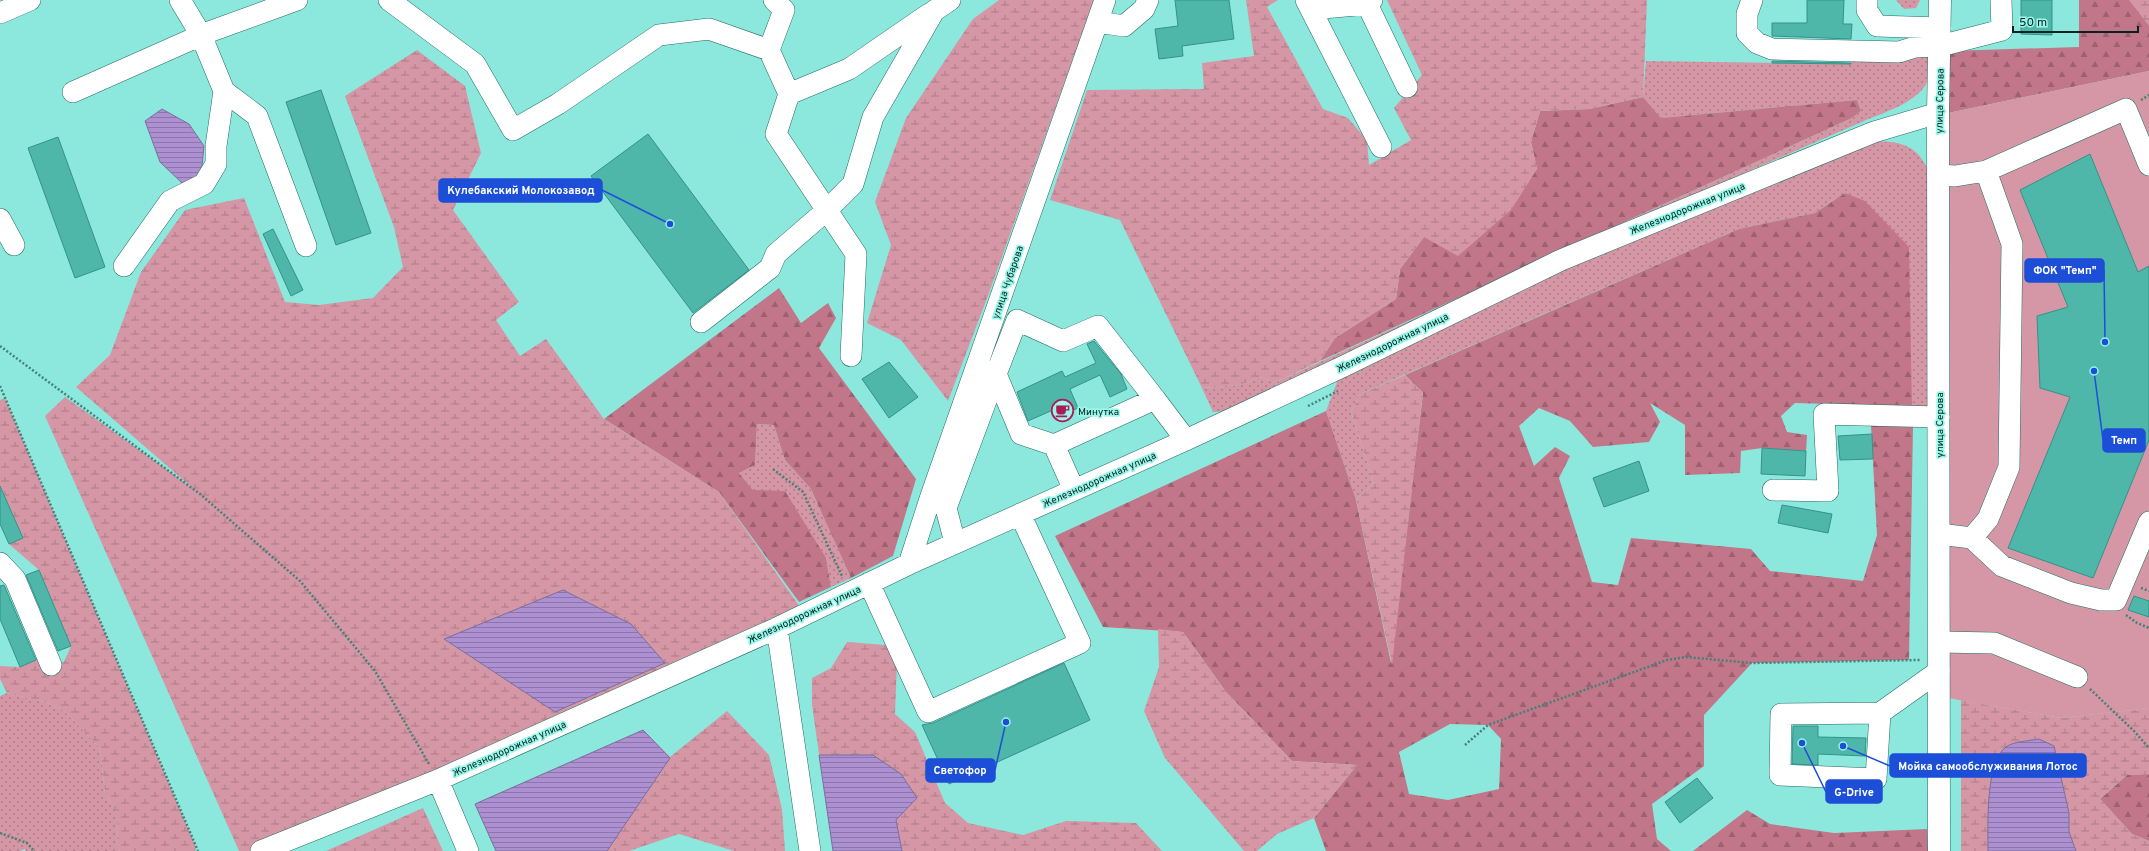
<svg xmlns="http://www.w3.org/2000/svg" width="2149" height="851" font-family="Overpass,sans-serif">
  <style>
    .grass { fill: url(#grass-dots) }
    .forest { fill: url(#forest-firs); fill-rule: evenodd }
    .wetland { fill: url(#wetland-marsh) }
    .pitch { fill: #d597a5 }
    .water { fill: url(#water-rules); stroke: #7b6f9c }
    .building { fill: #4fb6aa; stroke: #339388 }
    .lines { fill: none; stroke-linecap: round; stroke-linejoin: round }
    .minor-casing { stroke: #236c64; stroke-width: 22 }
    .major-casing { stroke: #236c64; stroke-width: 23 }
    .path { stroke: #458079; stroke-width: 2.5; stroke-dasharray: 2 2; stroke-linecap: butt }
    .minor { stroke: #fff; stroke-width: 21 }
    .major { stroke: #fff; stroke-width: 22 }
    .labels { text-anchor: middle; stroke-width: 3.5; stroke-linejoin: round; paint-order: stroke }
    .street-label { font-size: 10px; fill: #052320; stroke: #99f6e9 }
    .poi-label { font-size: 10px; fill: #052320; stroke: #99f6e9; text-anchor: start }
    .leader { fill: none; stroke: #1d4ed8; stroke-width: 1.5 }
    .callout-dot { fill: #1d4ed8; stroke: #99f6e9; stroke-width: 1.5 }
    .callout { fill: #1d4ed8; stroke: #1d4ed8; stroke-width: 1.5 }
    .callout-label { font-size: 11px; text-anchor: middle; font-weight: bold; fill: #fff }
  </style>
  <defs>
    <pattern id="grass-dots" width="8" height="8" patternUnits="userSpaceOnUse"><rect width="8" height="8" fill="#d597a5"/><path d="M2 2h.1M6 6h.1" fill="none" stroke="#ab7b86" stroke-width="1.8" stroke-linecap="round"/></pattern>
    <pattern id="forest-firs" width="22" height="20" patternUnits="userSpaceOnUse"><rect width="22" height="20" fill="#c27689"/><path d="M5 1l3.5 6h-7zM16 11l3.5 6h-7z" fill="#9c6070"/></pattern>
    <pattern id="wetland-marsh" width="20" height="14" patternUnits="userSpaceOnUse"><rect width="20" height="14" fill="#d597a5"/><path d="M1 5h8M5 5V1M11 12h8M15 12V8" fill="none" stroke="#ab7b86"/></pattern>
    <pattern id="water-rules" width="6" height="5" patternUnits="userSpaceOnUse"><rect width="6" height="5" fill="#ad90d1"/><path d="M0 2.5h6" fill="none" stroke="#8b75a9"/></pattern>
  </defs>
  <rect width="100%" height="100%" fill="#8ce8dc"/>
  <path class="grass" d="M1896 0H1920L1916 8 1904 9Z
    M1931 52C1931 58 1932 65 1931 71 1927 100 1887 111 1864 121L1561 253 1227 411 1213 412 1202 388 1239 385 1262 377 1274 383 1852 118 1861 111 1857 100 1661 118 1643 97 1646 61 1851 64V58Z
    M1873 141C1903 142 1917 144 1930 174L1931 410H1912L1845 193 1815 213 1739 229 1360 394 1351 412 1374 483 1356 500 1326 411 1339 377 1565 267Z
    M757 424 774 425 785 460 811 489 851 578 831 587 826 558 753 490 739 473 755 465Z
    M7 693 45 702 63 710 100 748 105 793 118 815 117 845 120 851H26L25 849 20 851H0V696Z"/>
  <path class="forest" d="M2079 0H2149V71L1948 113V51L2079 47Z
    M1643 97 1661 118 1857 100 1861 111 1852 118 1320 361 1335 338 1396 299 1400 269 1424 237 1537 169 1531 142 1540 111 1589 109Z
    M1845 193 1865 201 1909 247 1912 410H1871L1829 404 1795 403 1781 416 1787 432 1807 435 1806 451 1762 448 1741 451 1740 473 1685 475V425L1650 403 1660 422 1649 442 1593 447 1570 421 1539 408 1519 426 1534 466 1555 447 1570 456 1559 478 1592 582 1618 585 1631 538 1751 549 1770 571 1863 581 1877 535 1871 425 1913 426 1909 660 1752 663 1704 715V766L1652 804 1657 839 1671 851H1326L1314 818 1357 765 1292 761 1226 692 1183 632 1103 627 1055 536 1326 411 1356 500 1391 663 1423 393 1405 375 1739 229 1815 213ZM1450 724 1488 725 1501 739 1499 789 1448 800 1409 794 1399 752Z
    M779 288 801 323 828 303 836 318 819 348 916 479 893 556 851 578 811 489 785 460 774 425 757 424 755 465 739 473 753 490 785 491 826 558 831 587 799 602 719 492 604 419Z
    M2127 775H2149V841L2132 834 2100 799Z
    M1747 810 1770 824 1834 833 1927 829 1928 851H1693Z"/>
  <path class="wetland" d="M999 0H1094L989 293 948 401 901 340 867 323 891 245 875 202 906 118 973 19Z
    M1246 0H1278L1267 7 1323 109 1348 118 1367 140 1369 165 1411 140 1394 108 1422 75 1387 0H1647L1643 97 1589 109 1540 111 1531 142 1537 169 1511 210 1458 256 1424 237 1400 269 1396 299 1335 338 1320 361 1274 383 1262 377 1239 385 1202 388 1120 220 1050 200 1087 90 1204 89 1202 63 1254 56Z
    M2129 0H2149V26Z
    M417 50 465 86 481 153 453 210 519 302 496 320 520 356 546 339 604 419 719 492 805 614 261 851H239L45 416 65 397 195 490 76 387 110 355 141 272 185 210 244 198 285 302 319 305 373 298 403 267 394 227 345 96Z
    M1405 375 1423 393 1392 665 1356 500 1374 483 1351 412 1360 394Z
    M5 398 196 847 195 851H120L117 845 118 815 105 793 100 748 63 710 45 702 7 693 0 679V666L20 667 39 658 51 665 64 662 71 646 39 570 9 544 22 538 0 486V400Z
    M1158 629 1183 632 1226 692 1292 761 1357 765 1314 818 1277 834 1257 851H1244L1165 758 1144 711 1159 667Z
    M847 642 885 645 897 662 895 714 915 732 945 803 968 823 1023 835 1066 821 1136 823 1162 851H833L812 705V678L831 668Z
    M1961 700 2061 718 2149 708V775H2127L2100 799 2132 834 2149 841V851H1961Z
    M727 711 769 755 782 809 785 851H734L679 834 629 851H496L475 804 643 730 670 757Z
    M423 808 443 851H326Z"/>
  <path class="pitch" d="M2149 71V708L2061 718 1948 698V113Z"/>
  <path class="water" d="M162 109 189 124 204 146 201 175 182 183 160 162 145 121Z
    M563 590 631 624 665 663 555 712 444 639Z
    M643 730 670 758 607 851H496L475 804Z
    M2039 739 2054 746 2069 813V832L2076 851H1988C1988 827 1985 762 2006 747 2014 741 2029 741 2039 739Z
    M819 755H873L901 774 917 798 896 820 902 851H833Z"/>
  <path class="building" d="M1175 0H1229L1234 39 1182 46 1183 56 1159 59 1155 29 1178 26Z
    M1807 0H1844L1843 24H1852L1851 39 1772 36V23H1807Z
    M2021 0H2052V35L2021 34Z
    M1772 61 1851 63V64L1772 63Z
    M321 90 371 233 336 245 286 102Z
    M648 134 749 270 693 313 591 176Z
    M58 137 105 267 75 278 28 148Z
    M2090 154 2138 272 2149 266V440L2093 578 2008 548 2070 397 2040 388 2037 316 2068 307 2020 190Z
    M273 229 303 290 291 296 263 234Z
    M1094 341 1121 374 1127 389 1110 397 1100 375 1070 389 1078 408 1057 417 1053 410 1028 421 1017 392 1062 371 1065 377 1096 363 1087 344Z
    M889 362 918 397 889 418 862 379Z
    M1872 434 1873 459 1840 460 1838 436Z
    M1762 448 1806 451 1805 476 1761 474Z
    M1639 461 1649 491 1604 507 1593 478Z
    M0 486 23 538 9 544 0 524Z
    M1782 505 1832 514 1828 533 1778 523Z
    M39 570 71 646 58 651 26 575Z
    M4 585 36 660 20 667 0 619V586Z
    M2134 596 2149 601V617L2128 610Z
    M1064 663 1090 720 949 784 922 725 933 723Z
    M1793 726H1818V737L1866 738 1865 756 1818 754V765L1792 764Z
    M1697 778 1713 798 1680 823 1665 802Z"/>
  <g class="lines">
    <defs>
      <path id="minor" d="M180 0 201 35 224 91 257 116 306 246
        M389 0 475 64 513 130 558 104 659 35 709 29 769 50
        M774 0 784 10 769 50 789 94 849 69 929 14
        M1306 0 1381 147
        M1752 0 1747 14V33L1757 43 1772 49 1899 52 1915 47 1940 46 2002 30 2001 0
        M1867 0V10L1877 26 1940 28
        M1367 4 1407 87
        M1312 9 1367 4 1372 0
        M0 13 30 0
        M1098 22 1124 26 1144 9 1148 0
        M73 92 206 33 297 0
        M789 94 776 134 856 254 851 356
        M1986 171 2126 109 2149 165
        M1938 175 1955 176 1986 171 2012 244 2009 467 1988 519 1972 538 1939 534
        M0 219 14 245
        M124 266 170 201 204 184 216 164V146L224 91
        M701 322 770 268 776 254 827 210 853 184 873 117 934 11 950 0
        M1155 399 1098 326 1063 341 1017 320 996 374 1021 434 1054 445 1155 399 1186 440
        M1054 445 1074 490
        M1773 490 1828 491 1824 414 1939 417
        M1972 538 2002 566 2071 593 2101 600H2116L2149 522
        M955 543 946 508 996 374 990 371
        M0 563 15 579 51 665
        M909 564 931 496 1105 0
        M869 583 928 712 1080 643 1020 514
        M777 628 810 851
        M1939 642 1994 643 2077 677
        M1880 713 1876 779 1780 775 1781 714 1880 713 1939 671
        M438 780 468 851
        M261 851 438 780 777 628 909 564 1186 440 1342 367 1561 260 1874 132 1938 113"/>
      <path id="major" d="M1939 851 1938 113 1940 0"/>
    </defs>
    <use href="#minor" class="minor-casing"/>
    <use href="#major" class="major-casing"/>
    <path class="path" d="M2141 100 2149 95
      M0 346 200 494 300 581 375 671 429 764
      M0 386 198 851
      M1308 406 1338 391
      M773 469 803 492 842 576
      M2141 588 2149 591
      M2126 615 2137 623 2149 628
      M2090 689 2135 732 2149 748
      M1465 745 1488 725 1667 660 1686 657 1752 663 1920 660
      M0 833 27 843 34 851"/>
    <use href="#minor" class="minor"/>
    <use href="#major" class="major"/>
  </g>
  <defs>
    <symbol id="cafe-ring" viewBox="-11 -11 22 22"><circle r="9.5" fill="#99f6e9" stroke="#ab1a53" stroke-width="1.5"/><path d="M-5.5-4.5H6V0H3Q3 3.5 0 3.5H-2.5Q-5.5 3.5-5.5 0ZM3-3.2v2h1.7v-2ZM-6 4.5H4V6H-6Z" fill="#ab1a53"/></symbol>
  </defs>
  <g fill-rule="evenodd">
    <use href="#cafe-ring" x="1050" y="398" width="25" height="25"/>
  </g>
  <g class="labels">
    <g class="street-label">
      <text transform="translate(1939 101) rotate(-89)" y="4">улица Серова</text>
      <text transform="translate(1687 208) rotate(-22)" y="4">Железнодорожная улица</text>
      <text transform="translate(1007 282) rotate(-71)" y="4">улица Чубарова</text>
      <text transform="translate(1392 342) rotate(-26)" y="4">Железнодорожная улица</text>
      <text transform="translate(1939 425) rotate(-90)" y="4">улица Серова</text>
      <text transform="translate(1099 479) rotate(-24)" y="4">Железнодорожная улица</text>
      <text transform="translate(804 614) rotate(-25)" y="4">Железнодорожная улица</text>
      <text transform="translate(509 748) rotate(-24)" y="4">Железнодорожная улица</text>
    </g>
    <g class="poi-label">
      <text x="1078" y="415">Минутка</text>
    </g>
  </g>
  <path class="leader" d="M670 224L602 190M2105 342L2104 270M2094 371L2103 440M1843 746L1890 766M1006 722L995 770M1802 743L1826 792"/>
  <g class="callout-dot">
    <circle cx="670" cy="224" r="4"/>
    <circle cx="2105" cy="342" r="4"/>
    <circle cx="2094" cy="371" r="4"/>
    <circle cx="1843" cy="746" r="4"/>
    <circle cx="1006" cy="722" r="4"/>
    <circle cx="1802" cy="743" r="4"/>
  </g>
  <g class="callout">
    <rect x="439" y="179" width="163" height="23" rx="4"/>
    <rect x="2025" y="259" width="79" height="23" rx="4"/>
    <rect x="2103" y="429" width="42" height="23" rx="4"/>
    <rect x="1890" y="754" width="196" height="23" rx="4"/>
    <rect x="926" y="759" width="69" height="23" rx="4"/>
    <rect x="1826" y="780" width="56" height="23" rx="4"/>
  </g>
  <g class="callout-label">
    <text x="521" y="194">Кулебакский Молокозавод</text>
    <text x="2065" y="274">ФОК "Темп"</text>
    <text x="2124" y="444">Темп</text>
    <text x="1988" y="770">Мойка самообслуживания Лотос</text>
    <text x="960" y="774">Светофор</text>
    <text x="1854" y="796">G-Drive</text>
  </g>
  <path d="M2013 26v6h125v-6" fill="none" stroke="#052320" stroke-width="2"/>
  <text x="2019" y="26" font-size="12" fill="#052320" stroke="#99f6e9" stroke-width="3" paint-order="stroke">50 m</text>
</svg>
